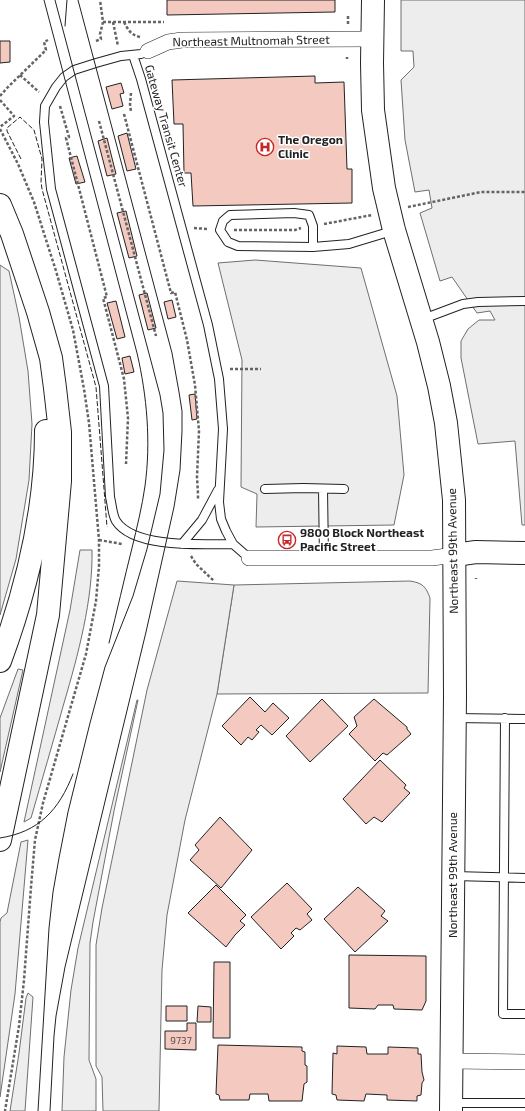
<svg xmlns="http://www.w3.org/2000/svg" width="525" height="1111" font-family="'Exo 2',sans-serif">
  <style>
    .green { fill: #eee; stroke: #6f6f6f }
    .parking { fill: #ededed; stroke: #6f6f6f }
    .building { fill: #f3c9c0; stroke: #222 }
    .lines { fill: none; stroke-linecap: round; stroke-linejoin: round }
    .lane-casing { stroke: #222; stroke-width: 10 }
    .street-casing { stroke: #222; stroke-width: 16 }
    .secondary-casing { stroke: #222; stroke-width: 24 }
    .highway-casing { stroke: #222; stroke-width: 24 }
    .path { stroke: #646464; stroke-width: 2.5; stroke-dasharray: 3 2; stroke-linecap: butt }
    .lane { stroke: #fff; stroke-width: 8 }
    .street { stroke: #fff; stroke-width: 15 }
    .secondary { stroke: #fff; stroke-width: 22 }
    .highway { stroke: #fff; stroke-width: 22 }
    .tram { stroke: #222; stroke-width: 1 }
    .fence { stroke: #222; stroke-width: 1; stroke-dasharray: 5 2; stroke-linecap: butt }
    .labels { text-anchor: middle; stroke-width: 3; stroke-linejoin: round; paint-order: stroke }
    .number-label { font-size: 10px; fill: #564c4a }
    .street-label { font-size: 12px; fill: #222; stroke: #fff }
    .poi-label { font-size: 12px; font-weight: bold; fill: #222; stroke: #fff; text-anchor: start }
  </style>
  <rect width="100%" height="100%" fill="#fff"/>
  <path class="green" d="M0 265 9 271 19 317 28 371 32 424 29 480 16 559 0 615Z
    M80 550H92C93 600 78 655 64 703 53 742 42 780 31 818L24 822 70 610Z
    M410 581C423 583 426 587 430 598L428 693 217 694 234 585Z
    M18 669 23 670 0 772V718Z
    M137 700H138L114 811 93 922 90 943 89 1060 96 1079V1111H62L64 1057 71 990 78 948Z
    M28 840 15 994 0 1097V922L1 918 7 913 21 842Z
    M28 993 33 997 25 1111H10L19 1053 26 998Z"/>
  <path class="parking" d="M401 0H525V525H522L515 441 478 444 461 358V341L468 329 479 320H495L490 311 477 313 452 277 440 281 420 213 432 208 429 190 415 192 405 140 401 80 414 67 413 51H401Z
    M255 260 361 268 397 396 404 475 394 525 256 527 257 494 241 487 242 360 218 263Z
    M177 581 234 585 217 694 185 820 167 915 162 970 159 1111H103L102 1077 96 1066V945L102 908 147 690Z"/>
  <path class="building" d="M167 0H335V12L167 15Z
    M0 41H10V62L0 63Z
    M315 76V83L344 82 347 169H352V203L193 206 191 173H184L183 124H174L172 80Z
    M121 83 124 93 120 94 123 106 112 109 106 87Z
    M127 133 136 169 127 171 118 136Z
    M107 138 116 174 107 176 98 141Z
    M77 156 85 182 76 184 69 158Z
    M126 211 137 256 129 258 117 213Z
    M147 293 156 328 148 330 139 295Z
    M172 300 176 317 168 319 164 302Z
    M116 301 125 337 117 339 107 303Z
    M130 356 134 372 125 374 122 358Z
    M195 394 197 419 192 420 189 395Z
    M250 697 265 712 273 703 289 718 272 735 261 725 256 730 259 732 252 740 248 737 241 745 222 726Z
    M322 699 348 726 310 762 286 736Z
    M374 699 407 727V729L411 734 387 755 383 753 375 761 349 734 357 726 354 717Z
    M380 760 406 785 404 788 410 793 382 822 374 817 366 824 343 799Z
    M220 817 252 850 221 888 190 860 199 850 195 845Z
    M287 883 312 909 307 914 312 920 300 930 296 928 291 933 294 936 281 949 251 917Z
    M216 885 246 915 240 921 245 925 235 935 226 947 188 913Z
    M358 887 385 911 381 916 388 921 355 952 324 919Z
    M349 955 426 956V1001L422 1010 394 1009 393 1005H378L375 1009 349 1008Z
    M214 962H230V1038H213Z
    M166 1006H187V1021H166Z
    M198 1006 211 1007V1022H197Z
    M187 1023H196V1050L165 1049V1031H187Z
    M218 1045 302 1047V1051L305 1052V1065L307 1066V1082L304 1084 302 1101H269L268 1094H250L249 1100H220L219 1095 216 1094Z
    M337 1046 366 1047 367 1054H388V1047L418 1048V1054H421L422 1072 424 1080 422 1083 421 1095 417 1096V1101L387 1100V1095L366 1094 364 1101 337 1100 336 1095 332 1094 333 1053 337 1054Z"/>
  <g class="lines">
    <defs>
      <path id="lane" d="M148 51 141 54 121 56 96 63 74 70 64 77 56 87 45 106 44 122 51 189 104 386 110 497C112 504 112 514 116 521 134 549 204 544 233 544
        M133 55 141 79 208 325 219 379 223 429 219 502 221 519 226 531 233 544 249 558
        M313 247V226L309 215 294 213 230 215 223 221 220 230 228 242 238 246 313 247 349 244 392 231
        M423 319 463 304 478 302 525 301
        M265 489 303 488 344 489
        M323 489 324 558
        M182 544 202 520 218 490
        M455 718 525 719
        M505 718 503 1014H525
        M454 876 525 878
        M452 1103H525"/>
      <path id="street" d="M148 51 168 42 182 40 372 39
        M249 558H432L455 555
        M452 1061 525 1062"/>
      <path id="secondary" d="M373 0 372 63 373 110 384 188 394 230 428 342 439 386 446 423 454 500 455 696 451 1111
        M455 555 476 552 525 553"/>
      <path id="highway" d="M0 205 12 234 38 312 51 358 55 388 60 432V481L48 615 0 840
        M0 661C27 588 46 509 46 431"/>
    </defs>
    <use href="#lane" class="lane-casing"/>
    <use href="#street" class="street-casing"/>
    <use href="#secondary" class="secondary-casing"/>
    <use href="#highway" class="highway-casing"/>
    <path class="path" d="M348 16V24
      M103 22H164
      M113 22 118 46
      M124 22C128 30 131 35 140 37
      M96 41 101 39 100 34 103 22 100 0
      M347 57V59
      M20 75 39 92
      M131 93 130 104 131 112
      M0 96 8 87 46 50 44 42 48 40
      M0 100 14 116 0 127
      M60 106 69 137 66 138 107 297 103 298 124 379 128 418 126 464
      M124 114 171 293 175 292 187 340 195 385 199 431 197 477 198 494V500
      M99 121 156 336
      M0 129 18 164 34 202 56 271 73 330 84 389 89 423 99 540V566L96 601 86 654 43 803 35 840 31 887 24 980 19 1026 5 1111
      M408 207 481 192H525
      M324 224 372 215
      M194 228 207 229
      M234 230H295L301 228
      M230 369H261
      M99 540 122 544
      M191 556 196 564 214 581
      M476 578V579"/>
    <use href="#lane" class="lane"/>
    <use href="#street" class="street"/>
    <use href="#secondary" class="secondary"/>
    <use href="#highway" class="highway"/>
    <path class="tram" d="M44 0 137 353C147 396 151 442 145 486 142 507 137 527 132 548 124 580 117 611 109 643
      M65 26 67 0
      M0 838C39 832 59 810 73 774
      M38 1111 49 928 53 892 59 858 68 812 90 723 105 667 133 596 147 549 160 494 164 450 163 413 160 395 55 0
      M50 1111 54 1036 56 1016 65 967 146 632 174 507 180 470 182 431V411L179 392 172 353 78 0"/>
    <path class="fence" d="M21 159 7 131V128L20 117 34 130 42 159 41 182 42 189 96 387 107 527"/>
  </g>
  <defs>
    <symbol id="hospital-ring" viewBox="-11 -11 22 22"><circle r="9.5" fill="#fff" stroke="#c62828" stroke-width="1.5"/><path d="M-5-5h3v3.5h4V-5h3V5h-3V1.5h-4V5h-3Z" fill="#c62828"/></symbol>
    <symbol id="bus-ring" viewBox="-11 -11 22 22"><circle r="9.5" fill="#fff" stroke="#c62828" stroke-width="1.5"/><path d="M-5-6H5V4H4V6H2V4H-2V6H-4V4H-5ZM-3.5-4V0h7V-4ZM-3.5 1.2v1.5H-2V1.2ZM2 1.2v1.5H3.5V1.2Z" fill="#c62828"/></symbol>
  </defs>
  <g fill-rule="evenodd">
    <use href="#hospital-ring" x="255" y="137" width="20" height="20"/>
    <use href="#bus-ring" x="277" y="530" width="20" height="20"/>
  </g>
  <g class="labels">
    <g class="number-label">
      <text x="181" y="1044">9737</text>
    </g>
    <g class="street-label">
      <text transform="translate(251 41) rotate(-1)" y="4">Northeast Multnomah Street</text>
      <text transform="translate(166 126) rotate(74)" y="4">Gateway Transit Center</text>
      <text transform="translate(453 551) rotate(-91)" y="4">Northeast 99th Avenue</text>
      <text transform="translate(453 875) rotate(-90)" y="4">Northeast 99th Avenue</text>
    </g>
    <g class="poi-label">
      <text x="278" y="144">The Oregon<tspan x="278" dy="14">Clinic</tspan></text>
      <text x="300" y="537">9800 Block Northeast<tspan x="300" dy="14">Pacific Street</tspan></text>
    </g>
  </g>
</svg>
